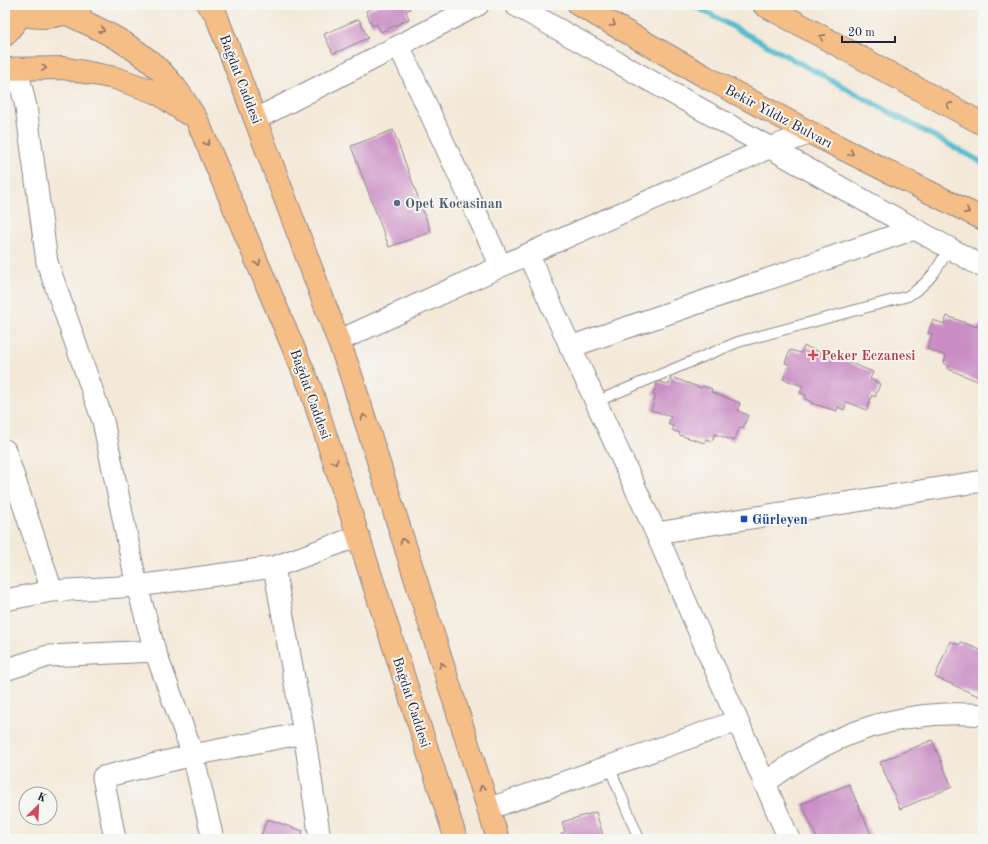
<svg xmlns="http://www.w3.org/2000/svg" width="988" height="844" font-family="'Old Standard TT',serif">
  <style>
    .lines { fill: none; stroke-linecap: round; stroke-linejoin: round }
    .stream { stroke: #52bdcd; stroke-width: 5.5 }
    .building { fill: #ca8ec5 }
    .service-casing { stroke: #8b868a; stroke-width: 12 }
    .minor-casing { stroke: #8b868a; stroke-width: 23 }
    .primary-casing { stroke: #8b868a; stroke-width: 24 }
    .service { stroke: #fff; stroke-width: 10 }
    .minor { stroke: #fff; stroke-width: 21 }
    .primary { stroke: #f6be87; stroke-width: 22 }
    .oneway { stroke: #8c7061 }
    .service-dot { fill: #5c6f8a; stroke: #f6f6f2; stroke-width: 1.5 }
    .health-dot { fill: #e0444e; stroke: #f6f6f2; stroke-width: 1.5 }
    .transit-dot { fill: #1a4fb4; stroke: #f6f6f2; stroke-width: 1.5 }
    .labels { text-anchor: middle; stroke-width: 4; stroke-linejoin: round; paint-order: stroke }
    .street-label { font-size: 14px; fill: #22223b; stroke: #f6f6f2 }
    .service-label { font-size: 14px; font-weight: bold; fill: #4e5e75; stroke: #f6f6f2; text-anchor: start }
    .health-label { font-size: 14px; font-weight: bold; fill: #be3a42; stroke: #f6f6f2; text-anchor: start }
    .transit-label { font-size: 14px; font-weight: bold; fill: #164399; stroke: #f6f6f2; text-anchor: start }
  </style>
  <rect width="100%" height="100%" fill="#f6f6f2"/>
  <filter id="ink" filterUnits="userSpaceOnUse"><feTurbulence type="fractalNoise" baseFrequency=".025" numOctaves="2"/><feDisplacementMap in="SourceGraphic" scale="8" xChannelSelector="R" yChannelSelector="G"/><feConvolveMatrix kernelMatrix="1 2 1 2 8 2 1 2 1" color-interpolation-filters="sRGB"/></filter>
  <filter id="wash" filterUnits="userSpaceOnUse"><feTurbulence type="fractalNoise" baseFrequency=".012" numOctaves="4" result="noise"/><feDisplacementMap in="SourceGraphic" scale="16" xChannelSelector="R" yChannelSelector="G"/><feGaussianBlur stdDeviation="0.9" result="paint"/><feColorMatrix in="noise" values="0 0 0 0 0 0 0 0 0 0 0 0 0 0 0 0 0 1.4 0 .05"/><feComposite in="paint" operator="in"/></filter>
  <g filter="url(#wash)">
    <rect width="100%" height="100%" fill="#f4e9d9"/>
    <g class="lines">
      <path class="stream" d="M693 5 983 163"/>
    </g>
    <g id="blocks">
      <path class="building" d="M379 5H409L410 9 406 11 409 19 381 32 377 24 372 26 366 11Z
        M359 19 368 38 333 54 324 34Z
        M393 130 431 232 389 247 351 146Z
        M947 316 977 327 978 325 983 327V378L980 382 948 369 949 366 944 363 946 356 927 349 932 334 928 333 933 320 944 324Z
        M804 346 833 357 834 354 844 358 843 360 873 372 870 379 880 384 875 397 872 395 867 410 847 402 844 410 838 407 837 411 811 403 812 402 805 399 806 395 800 393 803 386 783 379 789 364 785 363 790 350 801 353Z
        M671 377 701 388 702 386 712 389 711 392 740 403 738 411 748 415 743 428 740 427 734 441 715 434 712 441 706 439 705 443 679 435 680 433 672 430 674 427 668 424 671 417 651 410 656 395 653 394 658 381 669 385Z
        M950 641 959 645 961 642 983 651V698L935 677Z
        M932 740 952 787 900 809 880 762Z
        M849 784 873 839H817L802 804Z
        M596 812 604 839H563L561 834 565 832 562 822Z
        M267 819 303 831 300 839H260Z"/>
    </g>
  </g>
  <g filter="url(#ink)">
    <use href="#blocks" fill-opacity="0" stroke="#8b868a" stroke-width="1"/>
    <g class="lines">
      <defs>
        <path id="service" d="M595 402 738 342 908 296C930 282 937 270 949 248
          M609 766 639 839"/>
        <path id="minor" d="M515 5 983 267
          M399 46 501 266
          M17 68 26 107 47 262 103 421 137 586 155 651 193 755 213 839
          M256 119 478 5
          M528 254 656 533 789 839
          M338 341 528 254 769 148 811 133
          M570 347 914 229
          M5 450 52 591
          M656 533 983 481
          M5 600 52 591 137 586 274 567
          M5 670 48 656 155 651
          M764 784C827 734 902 708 983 715
          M488 809 737 721
          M115 839 103 777 193 755 304 733
          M320 839 304 733 274 567 359 536"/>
        <path id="primary" d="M208 5 215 12 349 369 498 839
          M579 5 706 77 811 133 983 219
          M764 5 983 124
          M5 8C31 20 55 21 80 7
          M67 14C105 31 144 50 171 82 181 93 189 108 197 120L310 387 456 839
          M5 35 21 15
          M5 69 63 68 115 78 158 93 186 113"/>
      </defs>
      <use href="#service" class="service-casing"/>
      <use href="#minor" class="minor-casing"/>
      <use href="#primary" class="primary-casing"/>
      <use href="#service" class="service"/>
      <use href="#minor" class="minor"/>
      <use href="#primary" class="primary"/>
    </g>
    <defs><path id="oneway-chevron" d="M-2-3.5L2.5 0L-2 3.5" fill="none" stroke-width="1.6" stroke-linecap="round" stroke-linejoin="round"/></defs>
    <g class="oneway">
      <use href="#oneway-chevron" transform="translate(613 24) rotate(30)"/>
      <use href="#oneway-chevron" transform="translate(102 30) rotate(29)"/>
      <use href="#oneway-chevron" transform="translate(822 37) rotate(-151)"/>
      <use href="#oneway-chevron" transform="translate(44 68) rotate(1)"/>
      <use href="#oneway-chevron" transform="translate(949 105) rotate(-151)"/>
      <use href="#oneway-chevron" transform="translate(207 143) rotate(67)"/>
      <use href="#oneway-chevron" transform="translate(851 153) rotate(27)"/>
      <use href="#oneway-chevron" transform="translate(967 211) rotate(27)"/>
      <use href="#oneway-chevron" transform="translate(258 263) rotate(67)"/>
      <use href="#oneway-chevron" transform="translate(364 417) rotate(-108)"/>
      <use href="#oneway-chevron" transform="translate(335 462) rotate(72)"/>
      <use href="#oneway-chevron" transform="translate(403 541) rotate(-108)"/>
      <use href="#oneway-chevron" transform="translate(442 665) rotate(-108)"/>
      <use href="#oneway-chevron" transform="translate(482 788) rotate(-108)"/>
    </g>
  </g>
  <circle class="service-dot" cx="397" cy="203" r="4"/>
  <path class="health-dot" d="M811 349h4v4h4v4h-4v4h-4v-4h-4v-4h4z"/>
  <rect class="transit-dot" x="740" y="515" width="8" height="8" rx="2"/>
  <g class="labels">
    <g class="street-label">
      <text transform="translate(241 79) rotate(69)" y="5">Bağdat Caddesi</text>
      <text transform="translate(779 116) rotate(28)" y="5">Bekir Yıldız Bulvarı</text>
      <text transform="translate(311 394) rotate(70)" y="5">Bağdat Caddesi</text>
      <text transform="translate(412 702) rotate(72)" y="5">Bağdat Caddesi</text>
    </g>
    <g class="service-label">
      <text x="405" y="208">Opet Kocasinan</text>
    </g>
    <g class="health-label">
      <text x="821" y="360">Peker Eczanesi</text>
    </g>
    <g class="transit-label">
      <text x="752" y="524">Gürleyen</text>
    </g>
  </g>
  <rect width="988" height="844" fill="none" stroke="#f6f6f2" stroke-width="20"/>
  <g transform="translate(38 806) rotate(24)"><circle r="19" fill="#f6f6f2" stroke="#a1a1a9"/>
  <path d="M0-3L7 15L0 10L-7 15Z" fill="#d1495b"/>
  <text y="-6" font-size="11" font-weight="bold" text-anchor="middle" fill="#22223b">K</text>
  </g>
  <path d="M842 36v6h53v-6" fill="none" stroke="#22223b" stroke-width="2"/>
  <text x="848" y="36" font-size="12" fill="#22223b" stroke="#f6f6f2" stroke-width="3" paint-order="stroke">20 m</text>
</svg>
